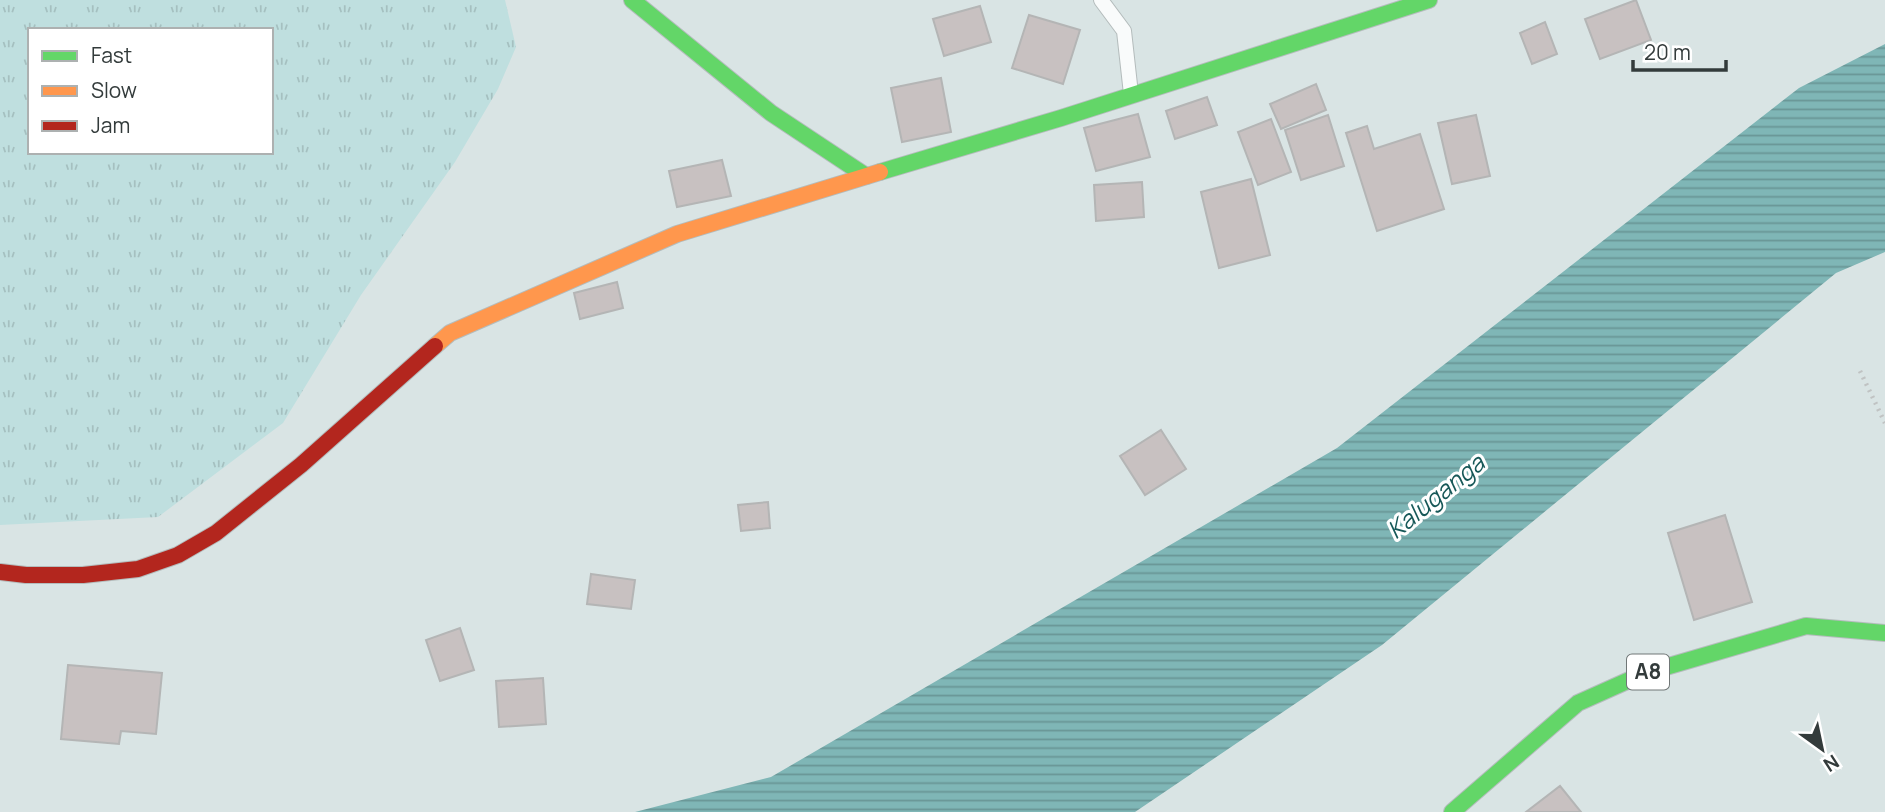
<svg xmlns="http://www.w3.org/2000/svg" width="1885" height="812" font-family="Manrope,sans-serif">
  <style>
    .grass { fill: url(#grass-tufts); fill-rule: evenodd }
    .water { fill: url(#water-rules) }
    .building { fill: #c8c1c1; stroke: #b4b5b5; stroke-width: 2 }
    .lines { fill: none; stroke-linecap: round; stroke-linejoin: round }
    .lane-casing { stroke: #b4bcbc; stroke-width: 16 }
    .fast-casing { stroke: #b4bcbc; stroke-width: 18 }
    .slow-casing { stroke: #b4bcbc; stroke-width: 18 }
    .jam-casing { stroke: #b4bcbc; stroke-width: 18 }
    .path { stroke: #c0c3c3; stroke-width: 4.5; stroke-dasharray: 2 5; stroke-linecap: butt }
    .lane { stroke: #f9fbfb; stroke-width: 14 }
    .fast { stroke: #63d668; stroke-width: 16 }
    .slow { stroke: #ff974d; stroke-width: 16 }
    .jam { stroke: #b3261e; stroke-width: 16 }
    .labels { text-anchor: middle; stroke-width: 6; stroke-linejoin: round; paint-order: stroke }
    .shield { fill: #fff; stroke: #707676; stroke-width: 2 }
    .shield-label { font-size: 21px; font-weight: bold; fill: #333b3b }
    .water-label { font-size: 24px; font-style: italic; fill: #175858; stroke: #fff }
  </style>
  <defs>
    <pattern id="grass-tufts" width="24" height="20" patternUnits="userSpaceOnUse" patternTransform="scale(1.75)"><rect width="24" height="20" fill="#bfdfdf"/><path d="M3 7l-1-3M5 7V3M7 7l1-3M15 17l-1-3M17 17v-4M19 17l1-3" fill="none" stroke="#a5c0c0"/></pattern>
    <pattern id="water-rules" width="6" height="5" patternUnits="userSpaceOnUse" patternTransform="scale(1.75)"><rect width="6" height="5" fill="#7fb6b6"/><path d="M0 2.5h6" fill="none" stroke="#699595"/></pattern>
  </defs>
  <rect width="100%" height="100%" fill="#d9e4e4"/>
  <path class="grass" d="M0 0H505L516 47 498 89 455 162 361 295 283 423 158 517 0 525ZM30 30H271V152H30Z"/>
  <path class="water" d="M1885 44V252L1836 273 1382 645 1135 812H635L771 777 1337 448 1799 88Z"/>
  <path class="building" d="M1636 0 1651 40 1600 59 1585 19Z
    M980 6 991 42 944 56 933 19Z
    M1029 15 1080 30 1063 84 1012 68Z
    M1545 22 1557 54 1532 64 1520 33Z
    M941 78 951 132 902 142 891 88Z
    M1316 84 1326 110 1281 129 1270 104Z
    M1207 97 1217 125 1175 139 1166 111Z
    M1138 114 1150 157 1096 171 1084 128Z
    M1328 115 1344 166 1301 180 1285 130Z
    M1476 115 1490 176 1452 184 1438 123Z
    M1271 119 1291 172 1258 185 1238 132Z
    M1367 126 1374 149 1420 134 1444 209 1377 231 1346 133Z
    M722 160 731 196 677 207 669 171Z
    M1251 179 1270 255 1219 268 1201 192Z
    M1142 182 1144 217 1096 221 1094 185Z
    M617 282 623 308 580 319 574 293Z
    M1161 430 1186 469 1145 495 1120 456Z
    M768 502 770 528 741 531 738 505Z
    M1725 515 1752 602 1694 620 1668 533Z
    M591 574 635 580 631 609 587 604Z
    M460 628 474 670 440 681 426 640Z
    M68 665 162 673 156 734 121 731 119 744 61 739Z
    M543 678 546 724 499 727 496 681Z
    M1560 786 1581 812H1526Z"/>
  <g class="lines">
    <defs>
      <path id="lane" d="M1101 0 1124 31 1131 94"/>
      <path id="fast" d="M632 0 771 113 866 176
        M880 172 1061 118 1429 0
        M1452 812 1578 703 1645 673 1806 626 1885 633"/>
      <path id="slow" d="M435 346 450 333 677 234 880 172"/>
      <path id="jam" d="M0 572 26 575H83L138 569 178 555 216 533 301 465 435 346"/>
    </defs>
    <use href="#lane" class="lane-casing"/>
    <use href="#fast" class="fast-casing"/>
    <use href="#slow" class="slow-casing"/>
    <use href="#jam" class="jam-casing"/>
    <path class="path" d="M1860 371 1885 423"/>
    <use href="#lane" class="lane"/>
    <use href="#fast" class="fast"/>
    <use href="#slow" class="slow"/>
    <use href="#jam" class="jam"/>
  </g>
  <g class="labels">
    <rect class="shield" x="1627" y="654.5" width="42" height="35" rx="5"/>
    <g class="shield-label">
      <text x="1648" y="679">A8</text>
    </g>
    <g class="water-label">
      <text transform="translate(1436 497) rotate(-39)" y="8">Kaluganga</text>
    </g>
  </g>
  <rect x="28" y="28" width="245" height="126" fill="#ffffff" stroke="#adb1b1" stroke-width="2"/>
  <rect x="42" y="51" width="35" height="10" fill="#63d668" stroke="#adb1b1" stroke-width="2"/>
  <text x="91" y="63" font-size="21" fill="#333b3b">Fast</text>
  <rect x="42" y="86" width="35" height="10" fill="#ff974d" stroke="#adb1b1" stroke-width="2"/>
  <text x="91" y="98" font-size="21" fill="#333b3b">Slow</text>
  <rect x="42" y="121" width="35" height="10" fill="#b3261e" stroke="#adb1b1" stroke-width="2"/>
  <text x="91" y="133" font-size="21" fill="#333b3b">Jam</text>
  <g transform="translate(1822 749) rotate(147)" stroke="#ffffff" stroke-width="5" paint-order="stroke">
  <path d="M0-5L12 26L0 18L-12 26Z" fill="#333b3b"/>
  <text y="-10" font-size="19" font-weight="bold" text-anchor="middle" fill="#333b3b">N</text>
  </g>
  <path d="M1633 60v10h93v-10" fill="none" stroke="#333b3b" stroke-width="3.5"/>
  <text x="1644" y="60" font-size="21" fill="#333b3b" stroke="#ffffff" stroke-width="5" paint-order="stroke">20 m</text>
</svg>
